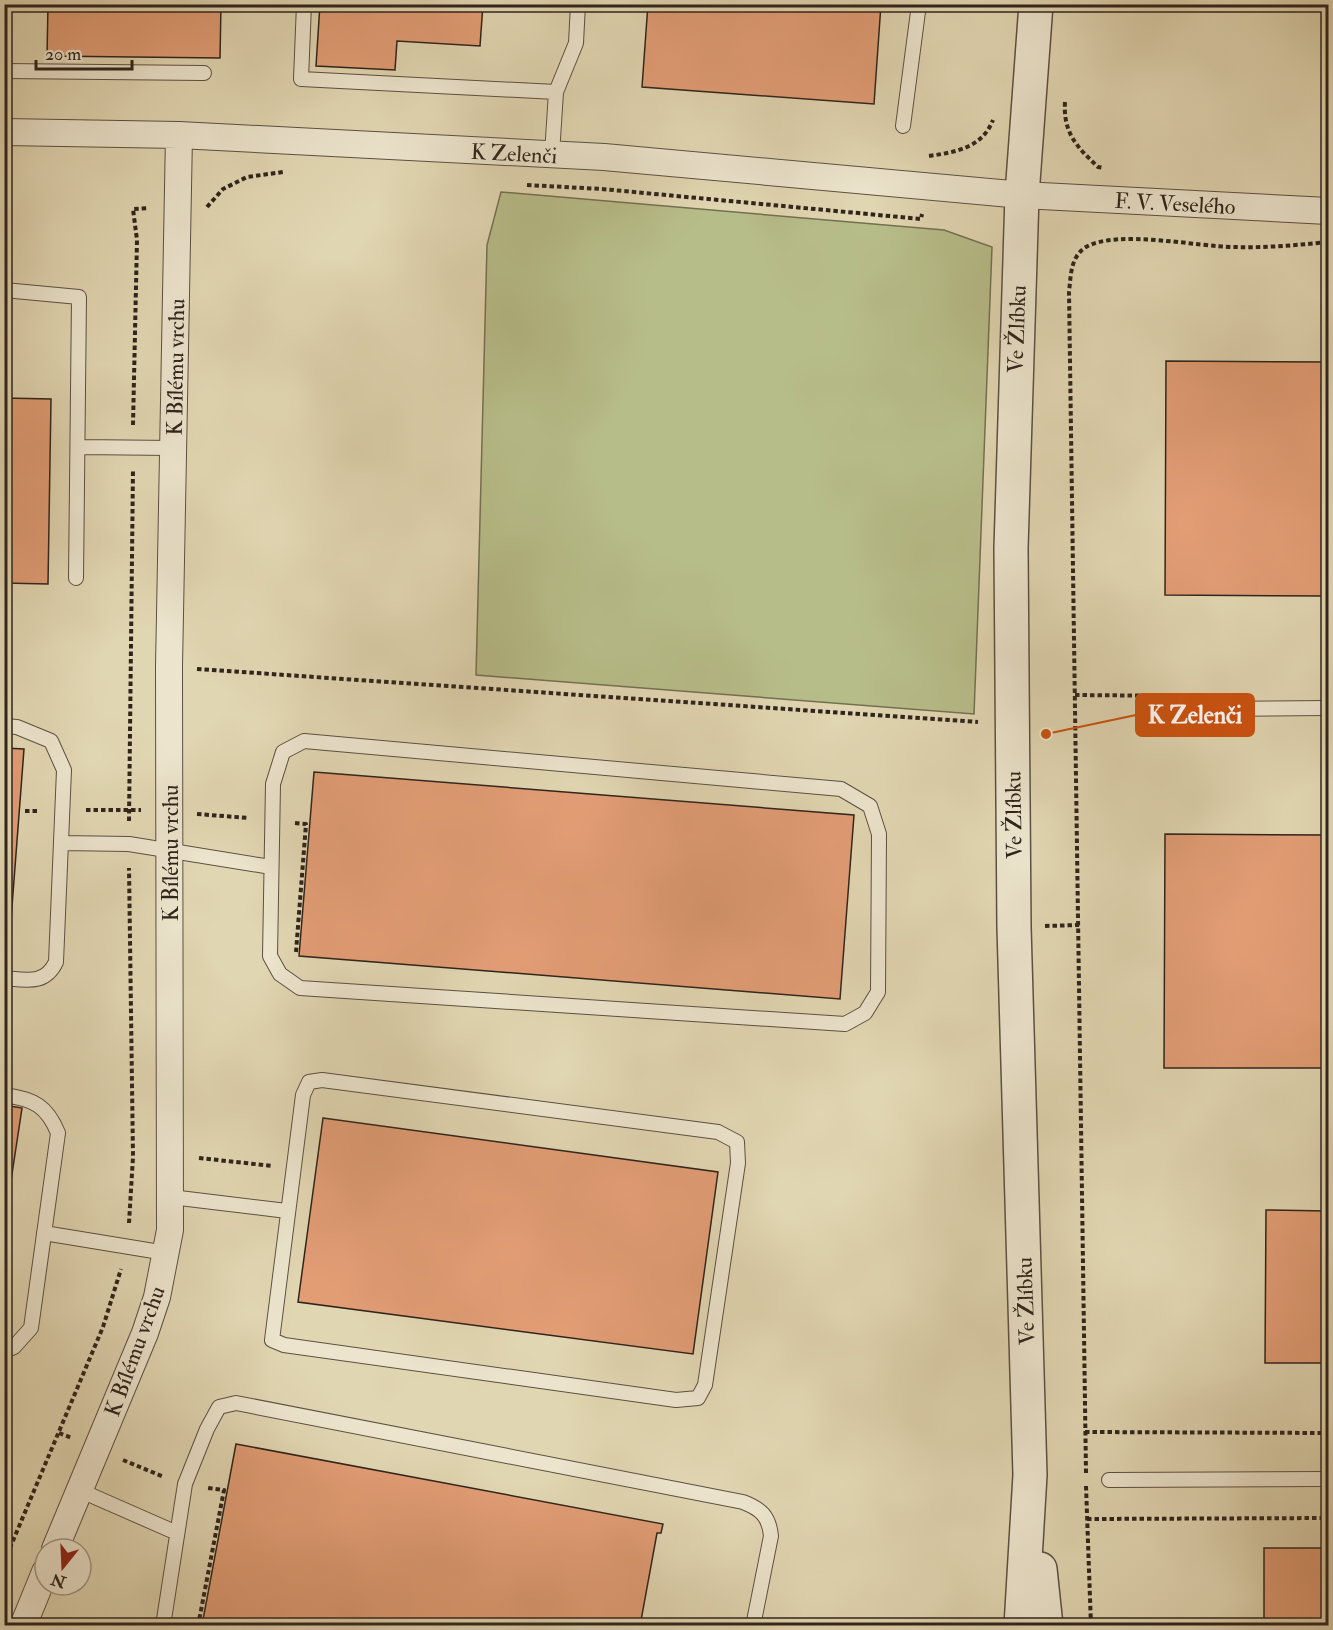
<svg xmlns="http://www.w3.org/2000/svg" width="1333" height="1630" font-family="'IM FELL Double Pica',serif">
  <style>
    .green { fill: #b7bd89; stroke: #737052; stroke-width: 1.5 }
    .building { fill: #e29d75; stroke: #2f241c; stroke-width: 1.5 }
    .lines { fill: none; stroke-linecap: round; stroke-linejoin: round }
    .service-casing { stroke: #5c5042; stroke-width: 16 }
    .minor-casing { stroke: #5c5042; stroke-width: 28 }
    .tertiary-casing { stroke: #5c5042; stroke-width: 36 }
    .path { stroke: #2f241c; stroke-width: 4; stroke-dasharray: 4.5 3; stroke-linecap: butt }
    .service { stroke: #ece4cd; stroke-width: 14 }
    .minor { stroke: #ece4cd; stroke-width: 26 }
    .tertiary { stroke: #ece4cd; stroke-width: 33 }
    .labels { text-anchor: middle; stroke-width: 5; stroke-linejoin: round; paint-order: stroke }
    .street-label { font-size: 22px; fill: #2f241c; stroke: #ece4cd }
    .leader { fill: none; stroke: #cc510e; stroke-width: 2 }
    .callout-dot { fill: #cc510e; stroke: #ece4cd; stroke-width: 2 }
    .callout { fill: #cc510e; stroke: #cc510e; stroke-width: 2 }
    .callout-label { font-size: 24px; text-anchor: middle; font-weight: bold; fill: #fff }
  </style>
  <rect width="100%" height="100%" fill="#e1d6b2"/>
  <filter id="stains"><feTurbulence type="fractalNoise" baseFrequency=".00333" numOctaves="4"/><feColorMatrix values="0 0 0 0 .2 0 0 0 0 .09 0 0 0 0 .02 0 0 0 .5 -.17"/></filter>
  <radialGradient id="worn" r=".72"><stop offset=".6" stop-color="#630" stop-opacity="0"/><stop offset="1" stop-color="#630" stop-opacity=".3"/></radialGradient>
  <path class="green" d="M501 192 944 230 992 247 974 714 476 675 487 245Z"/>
  <path class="building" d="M48 4H221L220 58 47 56Z
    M320 4H483L480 46 397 41 395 70 316 66Z
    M648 4H881L874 104 642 87Z
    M1166 361 1328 362V596L1165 595Z
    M4 398 51 399 48 584 4 583Z
    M4 748 24 749 10 933H4Z
    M314 772 854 815 840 999 299 956Z
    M1165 834 1328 835V1068H1164Z
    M4 1105 22 1108 4 1227Z
    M323 1118 718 1172 693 1354 298 1302Z
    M1266 1210 1328 1211V1363H1265Z
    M236 1444 663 1524 661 1533H657L640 1626 202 1625Z
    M1264 1548H1328V1626H1264Z"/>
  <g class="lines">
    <defs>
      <path id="service" d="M304 4 301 79 556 92 552 154
        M4 71 204 73
        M556 92 576 43 578 4
        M903 126 919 4
        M4 290 79 297 76 578
        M78 447 173 448
        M1208 709 1328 708
        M4 726 17 727 51 741 64 770 56 962C45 985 27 980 4 978
        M304 741 841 789 870 806 879 834 878 992 865 1013 845 1024 300 988 280 974 270 956 273 784 283 752Z
        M61 843 129 844 271 867
        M322 1080 718 1132 737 1142 738 1163 705 1385 698 1398 676 1400 284 1345 272 1340 303 1095 309 1082Z
        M4 1095C34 1099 47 1106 58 1133L31 1328 14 1347 4 1351
        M171 1197 287 1211
        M44 1233 166 1253
        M1109 1480 1328 1479
        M79 1490 177 1533
        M4 1622 14 1626
        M163 1626 185 1484 207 1429 219 1407 236 1403 743 1502C761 1509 769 1516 771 1536L753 1626"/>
      <path id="minor" d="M4 132 179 135 604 157 1022 195 1328 211
        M55 1549 145 1333 157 1297 170 1230 169 667 179 135
        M23 1626 45 1572"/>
      <path id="tertiary" d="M1040 1569 1046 1626
        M1021 1626 1030 1475 1014 927 1011 548 1022 195 1036 4"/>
    </defs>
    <use href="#service" class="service-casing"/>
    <use href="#minor" class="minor-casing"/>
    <use href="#tertiary" class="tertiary-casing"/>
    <path class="path" d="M1065 102C1063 133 1077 147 1098 167L1104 168
      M929 156C956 152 982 148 993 120
      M527 185 602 189 921 219 922 214
      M207 207 223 189 247 177 283 172
      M133 425 137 240 133 209 149 208
      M197 669 978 722
      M1075 695 1192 696
      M86 810H141
      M25 811H39
      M197 814 249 818
      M129 821 133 469
      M295 823 306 824 296 952
      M1045 926 1079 925
      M199 1158 273 1166
      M129 1223 133 1157 129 868
      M1085 1432 1328 1433
      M59 1433 72 1438
      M123 1460 164 1477
      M1086 1473 1069 292C1071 276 1070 257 1086 247 1117 229 1198 247 1236 247 1266 248 1297 245 1328 242
      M1086 1486 1091 1626
      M1087 1519 1328 1518
      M4 1562 103 1327 121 1269
      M198 1626 224 1490 208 1488"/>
    <use href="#service" class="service"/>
    <use href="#minor" class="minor"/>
    <use href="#tertiary" class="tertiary"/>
  </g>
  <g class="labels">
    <g class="street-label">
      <text transform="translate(514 153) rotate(3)" y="8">K Zelenči</text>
      <text transform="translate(1175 203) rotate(3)" y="8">F. V. Veselého</text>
      <text transform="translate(1016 329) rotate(-88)" y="8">Ve Žlíbku</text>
      <text transform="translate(175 367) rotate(-89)" y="8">K Bílému vrchu</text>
      <text transform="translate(1013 815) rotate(-91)" y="8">Ve Žlíbku</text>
      <text transform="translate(170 853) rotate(-90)" y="8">K Bílému vrchu</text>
      <text transform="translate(1025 1301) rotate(-92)" y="8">Ve Žlíbku</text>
      <text transform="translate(134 1351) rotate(-70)" y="8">K Bílému vrchu</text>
    </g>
  </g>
  <path class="leader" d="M1046 734L1136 715"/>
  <circle class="callout-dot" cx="1046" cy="734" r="6"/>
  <rect class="callout" x="1136" y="694" width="118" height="42" rx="6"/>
  <g class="callout-label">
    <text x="1195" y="723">K Zelenči</text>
  </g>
  <rect width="1333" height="1630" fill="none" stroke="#e1d6b2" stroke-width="24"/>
  <rect x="6" y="6" width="1321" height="1618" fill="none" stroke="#2f241c" stroke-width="3"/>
  <rect x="12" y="12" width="1309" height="1606" fill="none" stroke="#2f241c" stroke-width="1.5"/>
  <g transform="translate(63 1567) rotate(198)"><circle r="28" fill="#ece4cd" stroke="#a09786" stroke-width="1.5"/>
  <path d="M0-4.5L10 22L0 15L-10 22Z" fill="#8f2418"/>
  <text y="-9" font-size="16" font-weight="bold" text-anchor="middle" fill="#2f241c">N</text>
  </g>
  <path d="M36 60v9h96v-9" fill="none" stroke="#2f241c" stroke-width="3"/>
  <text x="45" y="60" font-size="18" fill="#2f241c" stroke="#ece4cd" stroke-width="4.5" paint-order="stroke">20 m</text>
  <rect width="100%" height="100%" filter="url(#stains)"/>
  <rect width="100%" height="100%" fill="url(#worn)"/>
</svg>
